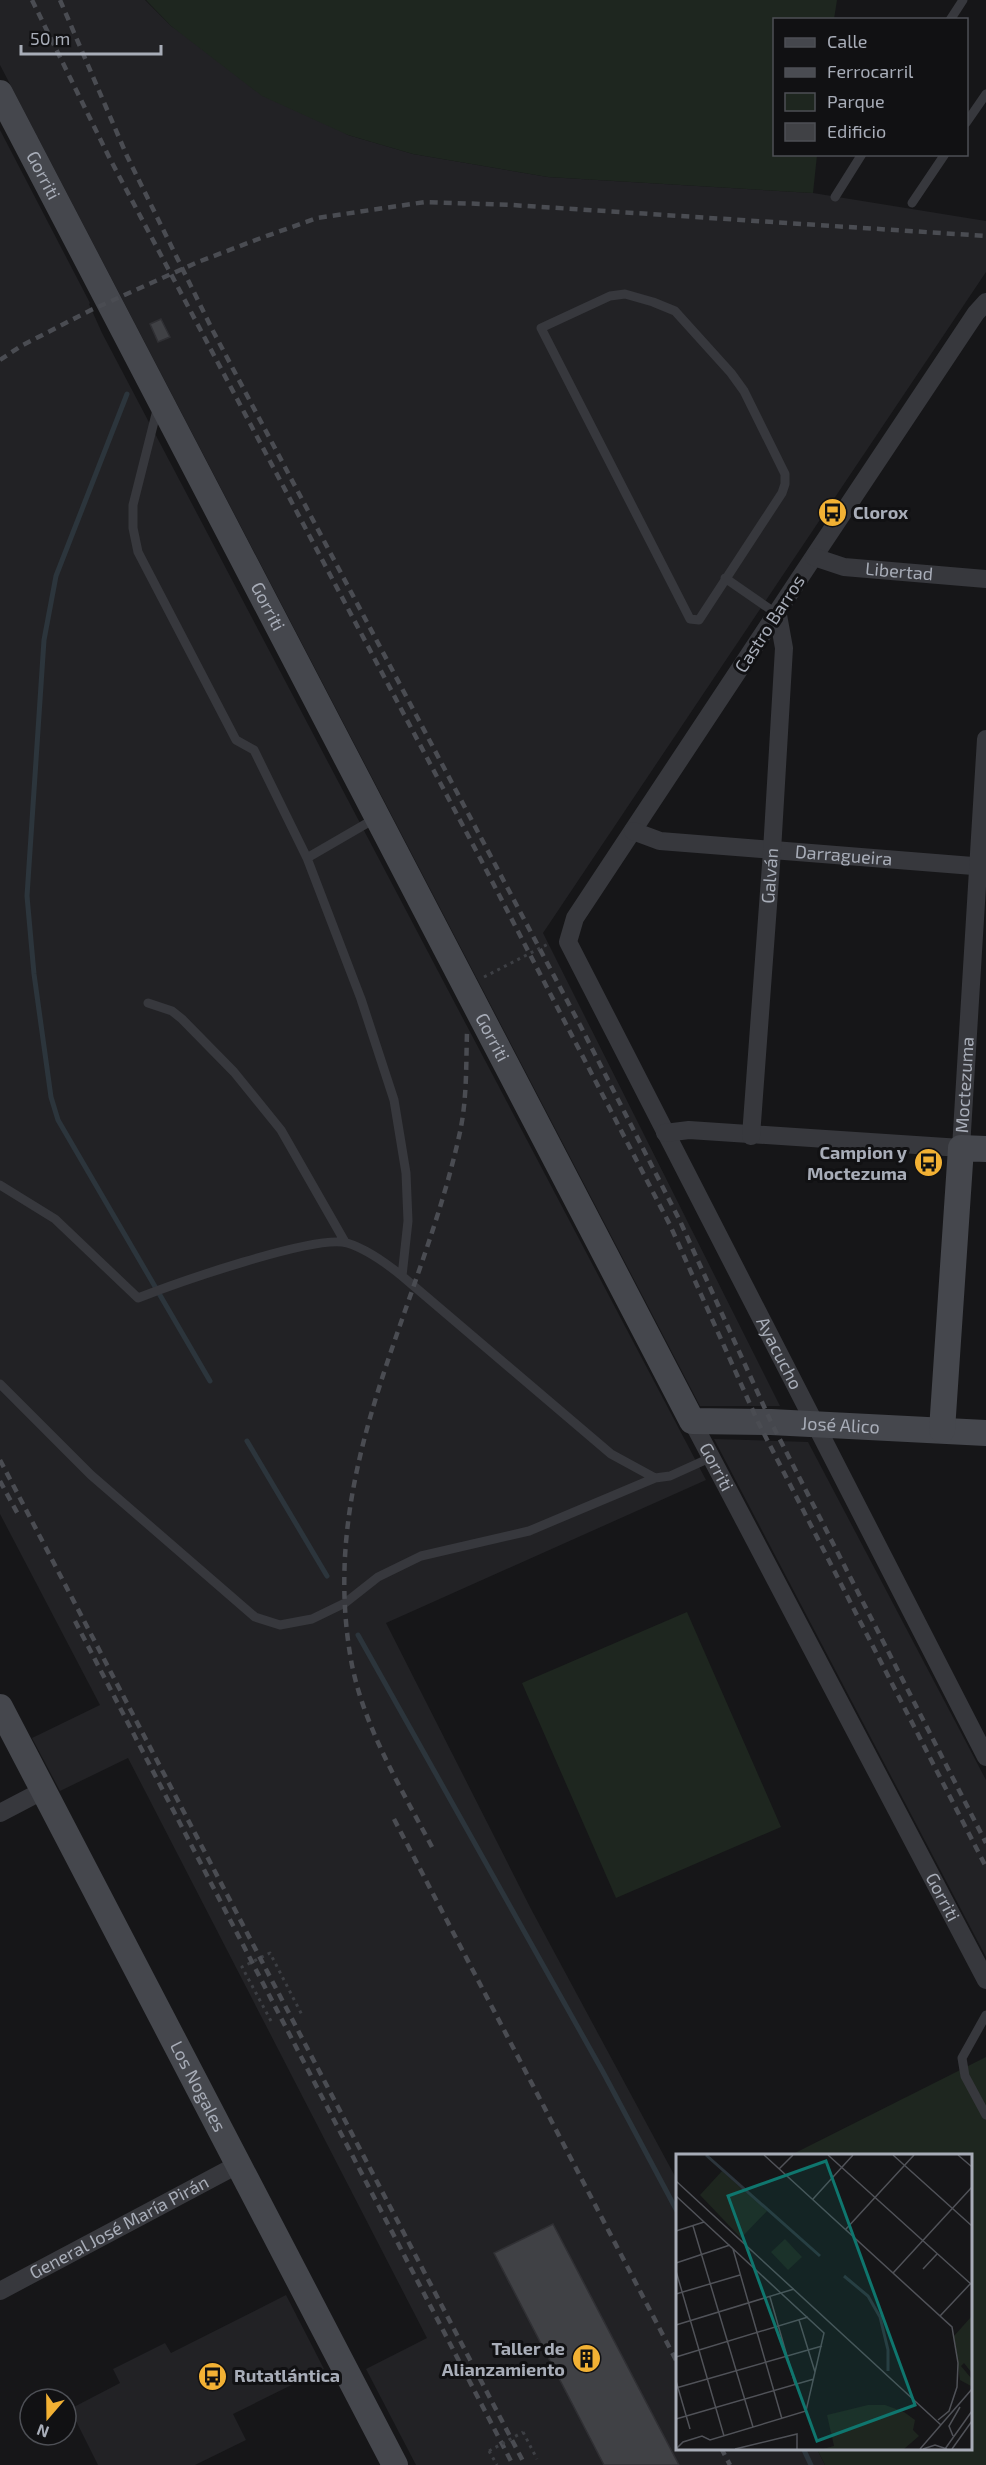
<svg xmlns="http://www.w3.org/2000/svg" width="986" height="2465" font-family="'Exo 2',sans-serif">
  <style>
    .built { fill: #222225 }
    .green { fill: #1e261f }
    .lines { fill: none; stroke-linecap: round; stroke-linejoin: round }
    .stream { stroke: #2c353c; stroke-width: 5 }
    .building { fill: #404145; stroke: #303034; stroke-width: 1.5 }
    .path { stroke: #3d3f44; stroke-width: 3; stroke-dasharray: 3 4.5; stroke-linecap: butt }
    .lane { stroke: #37383d; stroke-width: 9 }
    .street { stroke: #37383d; stroke-width: 18 }
    .secondary { stroke: #45474d; stroke-width: 26 }
    .rail { stroke: #4a4c52; stroke-width: 4.5; stroke-dasharray: 8 6; stroke-linecap: butt }
    .path-bridge { stroke: #3d3f44; stroke-width: 3; stroke-dasharray: 3 4.5; stroke-linecap: butt }
    .labels { text-anchor: middle; stroke-width: 6; stroke-linejoin: round; paint-order: stroke }
    .street-label { font-size: 18px; fill: #a8adb8; stroke: #111113 }
    .poi-label { font-size: 18px; font-weight: bold; fill: #a8adb8; stroke: #111113; text-anchor: start }
    .inset-river { fill: none; stroke: #2c353c; stroke-width: 3 }
    .inset-road { fill: none; stroke: #505258; stroke-width: 1.5 }
    .view { fill: #0f766e; fill-opacity: 0.15; stroke: #0f766e; stroke-width: 3 }
    .inset-edge { fill: none; stroke: #a8adb8; stroke-width: 3 }
  </style>
  <rect width="100%" height="100%" fill="#161618"/>
  <path class="built" d="M0 0H145L171 26 348 135 413 154 548 177 813 193 986 221V272L543 933 780 1406H700L0 65Z
    M0 130 90 303 89 304 102 333 706 1480 386 1623 531 1909 677 2180V2448L817 2449 825 2465H416L366 2369 427 2338 128 1758 60 1791 32 1738 100 1705 0 1514Z
    M714 1439 808 1442 986 1780V1957Z
    M286 2295 324 2369 233 2414 246 2440 195 2465H98L70 2409 120 2383 113 2369 165 2343 171 2353Z"/>
  <path class="green" d="M146 0H837L834 19 774 20V154L817 155 813 193 548 177 413 154 348 135 262 96 171 26Z
    M687 1612 781 1827 616 1898 522 1683Z
    M986 2057V2465H825L817 2449 970 2448V2156H789Z"/>
  <g class="lines">
    <path class="stream" d="M127 394 56 576 44 640 27 896 34 974 51 1097 58 1120 210 1381
      M247 1441 327 1576
      M358 1635 603 2072 677 2211
      M803 2448 811 2465"/>
  </g>
  <path class="building" d="M161 319 170 337 158 342 150 324Z
    M553 2224 679 2465H604L494 2253Z"/>
  <g class="lines">
    <path class="path" d="M484 977 550 943
      M271 2021 242 1967 270 1953 302 2015
      M523 2432 537 2459
      M489 2451 497 2465"/>
    <path class="lane" d="M950 20 963 0
      M966 123 986 94
      M835 197 862 154
      M912 203 945 154
      M625 294 653 302 675 311 731 373 744 391 785 474V484L782 493 699 620 690 619 541 328 610 296Z
      M725 578 777 614
      M307 858 376 818
      M148 1003 172 1011 182 1019 234 1072 281 1130 345 1242
      M0 1185 55 1219 138 1298C174 1284 315 1234 347 1243 367 1249 386 1263 402 1276L408 1221 406 1173 394 1100 361 999 307 858 254 750 236 740 138 552 133 528V505L158 406
      M402 1276 611 1454 655 1478 670 1476 712 1457
      M0 1384 91 1475 255 1617 280 1625 312 1619 345 1603 378 1577 421 1556 529 1531 655 1478
      M986 2015 962 2058 965 2076 986 2115"/>
    <g class="street">
      <path id="s1" d="M986 302 976 313C841 514 709 716 575 918L568 942 986 1757"/>
      <path id="s2" d="M814 557 844 567 986 579"/>
      <path id="s3" d="M633 831 660 841 986 867"/>
      <path id="s4" d="M665 1133 689 1130 961 1148 986 739"/>
      <path id="s5" d="M751 1136 772 851 784 648 778 615"/>
      <path id="s6" d="M692 1421 986 1980"/>
      <path d="M0 1813 42 1791"/>
      <path id="s7" d="M0 2291 239 2164"/>
    </g>
    <g class="secondary">
      <path id="s8" d="M0 93 692 1421 771 1422 986 1433"/>
      <path d="M942 1430 961 1148 986 1149"/>
      <path id="s9" d="M0 1707 395 2465"/>
    </g>
    <path class="rail" d="M32 0 109 157 480 858 670 1225 758 1422 986 1867
      M60 0 127 156 213 331 580 1025 680 1221 771 1422 986 1843
      M0 360 21 346 91 310 198 262 261 238 317 218 425 202 512 205 986 236
      M0 1460 525 2465
      M0 1481 20 1518
      M75 1621 513 2465
      M394 1819 677 2362
      M432 1847C401 1788 363 1726 351 1660 317 1467 421 1311 460 1132 467 1099 466 1065 467 1032
      M721 2448 730 2465"/>
    <path class="path-bridge" d="M489 2451 523 2432"/>
  </g>
  <defs>
    <symbol id="bus-disc" viewBox="-11 -11 22 22"><circle r="9.5" fill="#f2b134" stroke="#111113"/><path d="M-5-6H5V4H4V6H2V4H-2V6H-4V4H-5ZM-3.5-4V0h7V-4ZM-3.5 1.2v1.5H-2V1.2ZM2 1.2v1.5H3.5V1.2Z" fill="#111"/></symbol>
    <symbol id="building-disc" viewBox="-11 -11 22 22"><circle r="9.5" fill="#f2b134" stroke="#111113"/><path d="M-4-6H4V6H1V3H-1V6H-4ZM-2.5-4.3h1.7v1.8h-1.7ZM.8-4.3h1.7v1.8H.8ZM-2.5-1h1.7V.8h-1.7ZM.8-1h1.7V.8H.8Z" fill="#111"/></symbol>
  </defs>
  <g fill-rule="evenodd">
    <use href="#bus-disc" x="816" y="496" width="33" height="33"/>
    <use href="#bus-disc" x="912" y="1146" width="33" height="33"/>
    <use href="#building-disc" x="570" y="2342" width="33" height="33"/>
    <use href="#bus-disc" x="196" y="2360" width="33" height="33"/>
  </g>
  <g class="labels">
    <g class="street-label">
      <text dy="6" stroke="none"><textPath href="#s8" startOffset="93">Gorriti</textPath></text>
      <text dy="6" stroke="none"><textPath href="#s2" startOffset="87">Libertad</textPath></text>
      <text dy="6" stroke="none"><textPath href="#s8" startOffset="579">Gorriti</textPath></text>
      <text transform="translate(770 624) rotate(-57)" y="6">Castro Barros</text>
      <text dy="6" stroke="none"><textPath href="#s3" startOffset="213">Darragueira</textPath></text>
      <text dy="6" stroke="none"><textPath href="#s5" startOffset="261">Galván</textPath></text>
      <text dy="6" stroke="none"><textPath href="#s8" startOffset="1065">Gorriti</textPath></text>
      <text dy="6" stroke="none"><textPath href="#s4" startOffset="360">Moctezuma</textPath></text>
      <text dy="6" stroke="none"><textPath href="#s1" startOffset="1228">Ayacucho</textPath></text>
      <text dy="6" stroke="none"><textPath href="#s8" startOffset="1646">José Alico</textPath></text>
      <text dy="6" stroke="none"><textPath href="#s6" startOffset="52">Gorriti</textPath></text>
      <text dy="6" stroke="none"><textPath href="#s6" startOffset="538">Gorriti</textPath></text>
      <text dy="6" stroke="none"><textPath href="#s9" startOffset="428">Los Nogales</textPath></text>
      <text dy="6" stroke="none"><textPath href="#s7" startOffset="135">General José María Pirán</textPath></text>
    </g>
    <g class="poi-label">
      <text x="853" y="519">Clorox</text>
      <text x="907" y="1159" text-anchor="end">Campion y<tspan x="907" dy="21">Moctezuma</tspan></text>
      <text x="565" y="2355" text-anchor="end">Taller de<tspan x="565" dy="21">Alianzamiento</tspan></text>
      <text x="234" y="2382">Rutatlántica</text>
    </g>
  </g>
  <g transform="translate(676 2154)">
    <rect width="296" height="296" fill="#161618"/>
    <path d="M46 17 91 57 65 84 24 41ZM109 85 126 103 112 116 95 98ZM295 163V218L288 209 285 212 295 224V232L284 226 278 182ZM192 251H209L228 258 239 266 237 276 243 282 228 295H147L158 292 151 261Z" fill="#1e261f"/>
    <path class="inset-river" d="M30 1 144 102M168 122 192 142 204 163 212 196V217"/>
    <path class="inset-road" d="M88 1 276 173 282 209 281 233 273 257 262 266M152 1 296 131M217 1 296 72M282 1 296 13M103 15 117 1M0 27 265 271M0 42 148 179 130 257 34 286 26 282 7 288 0 295M137 45 177 1M17 72 77 273M170 75 238 1M0 77 28 68M57 95 106 265M0 109 54 91M247 115 261 100M0 117 48 282M217 119 296 33M0 140 64 121M94 143 119 230M264 162 295 129M123 166 139 218M0 171 118 135M0 203 132 163M0 227 14 275M0 234 146 192M0 265 138 225M277 282 273 272 284 253M59 295 121 280V295M244 295 296 235M247 295 259 291 271 295M269 295 296 257M276 295 296 267"/>
    <path class="view" d="M150 7 239 251 141 287 52 42Z"/>
    <rect width="296" height="296" class="inset-edge"/>
  </g>
  <rect x="773" y="18" width="195" height="138" fill="#111113" stroke="#4d4f55" stroke-width="1.5"/>
  <rect x="785" y="38" width="30" height="9" fill="#45474d" stroke="#4d4f55" stroke-width="1.5"/>
  <text x="827" y="48" font-size="18" fill="#a8adb8">Calle</text>
  <rect x="785" y="68" width="30" height="9" fill="#4a4c52" stroke="#4d4f55" stroke-width="1.5"/>
  <text x="827" y="78" font-size="18" fill="#a8adb8">Ferrocarril</text>
  <rect x="785" y="93" width="30" height="18" fill="#1e261f" stroke="#4d4f55" stroke-width="1.5"/>
  <text x="827" y="108" font-size="18" fill="#a8adb8">Parque</text>
  <rect x="785" y="123" width="30" height="18" fill="#404145" stroke="#4d4f55" stroke-width="1.5"/>
  <text x="827" y="138" font-size="18" fill="#a8adb8">Edificio</text>
  <g transform="translate(48 2417) rotate(200)"><circle r="28" fill="#111113" stroke="#4d4f55" stroke-width="1.5"/>
  <path d="M0-4.5L10 22L0 15L-10 22Z" fill="#f2b134"/>
  <text y="-9" font-size="16" font-weight="bold" text-anchor="middle" fill="#a8adb8">N</text>
  </g>
  <path d="M21 45v9h140v-9" fill="none" stroke="#a8adb8" stroke-width="3"/>
  <text x="30" y="45" font-size="18" fill="#a8adb8" stroke="#111113" stroke-width="4.5" paint-order="stroke">50 m</text>
</svg>
